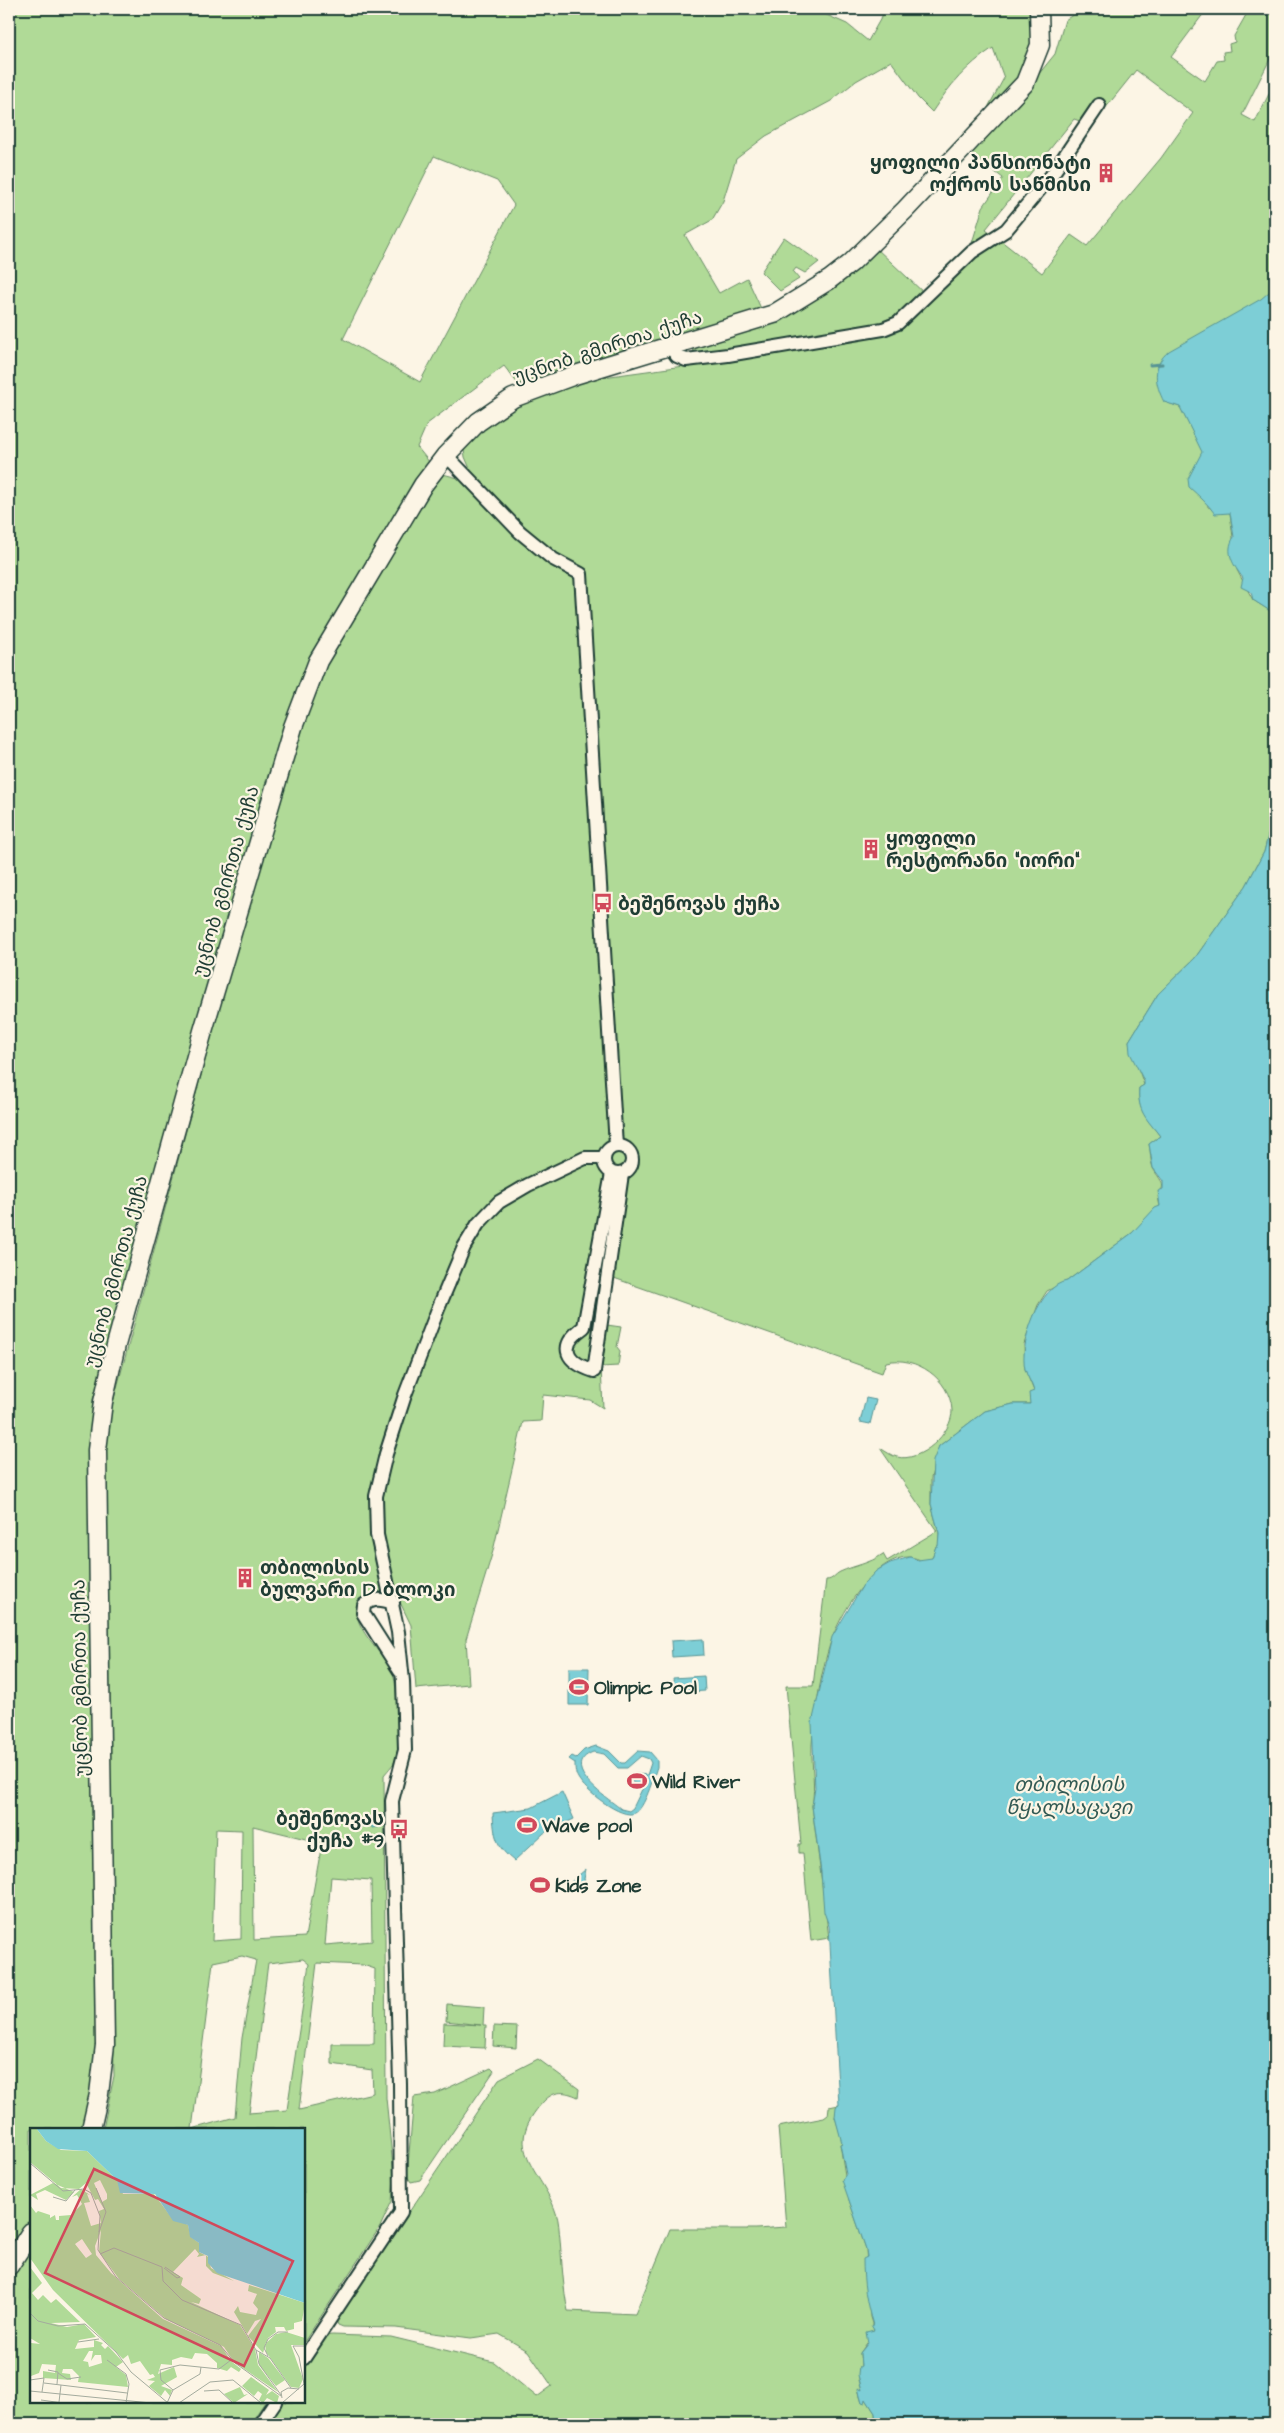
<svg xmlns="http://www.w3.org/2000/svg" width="1284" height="2433" font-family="'Architects Daughter','Noto Sans Georgian',sans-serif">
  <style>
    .green { fill: #b0da97; stroke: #688c66; fill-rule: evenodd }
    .water { fill: #7dced6; stroke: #579495; fill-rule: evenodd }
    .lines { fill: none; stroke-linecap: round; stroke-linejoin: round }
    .stream { stroke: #579495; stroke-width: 3 }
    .minor-casing { stroke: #1f3d34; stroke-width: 16 }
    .secondary-casing { stroke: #1f3d34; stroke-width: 21 }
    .minor { stroke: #fcf5e5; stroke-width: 12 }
    .secondary { stroke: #fcf5e5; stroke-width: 18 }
    .labels { text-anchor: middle; stroke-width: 4.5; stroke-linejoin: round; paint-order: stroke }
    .poi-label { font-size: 19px; font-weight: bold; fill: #1f3d34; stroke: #fcf5e5; text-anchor: start }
    .street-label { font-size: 19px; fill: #1f3d34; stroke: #fcf5e5 }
    .water-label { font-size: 20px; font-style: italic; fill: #325a54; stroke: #fcf5e5 }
    .inset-road { fill: none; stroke: #a4ab9e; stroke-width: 1 }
    .view { fill: #d1495b; fill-opacity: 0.15; stroke: #d1495b; stroke-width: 2.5 }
    .inset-edge { fill: none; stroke: #1f3d34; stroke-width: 2.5 }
  </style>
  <rect width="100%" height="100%" fill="#fcf5e5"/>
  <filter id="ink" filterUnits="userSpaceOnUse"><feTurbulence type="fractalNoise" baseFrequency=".02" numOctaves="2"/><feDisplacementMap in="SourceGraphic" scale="10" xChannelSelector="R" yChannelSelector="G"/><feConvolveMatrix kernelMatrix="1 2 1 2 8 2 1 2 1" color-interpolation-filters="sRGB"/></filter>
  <g filter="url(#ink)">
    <path class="green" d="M9 9H813L847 24 868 41 886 9H1032L1033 47 1015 84 979 124 1004 78 993 48C966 66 950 85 932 112L918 98 891 61 856 81 831 101 766 136 736 159 723 201 712 220 685 235 719 293 747 278 764 315 518 384 504 366 427 424 417 447 430 463 394 516 310 658 267 778 174 1120 93 1399 89 1452 90 1593 100 2017 89 2108 82 2129H31V2217L9 2253ZM434 156 497 181 514 205 420 382 343 339Z
      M1082 9H1142L1144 14 1146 9H1207L1171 57 1205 81 1217 61 1224 60 1223 52 1230 51 1229 44 1235 42 1234 36 1246 15 1244 12 1247 14 1250 9H1275V54L1273 53 1242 115 1255 122 1275 82V287L1165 402 1180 407 1203 452 1208 507 1230 513 1237 570 1253 600 1275 614V808L1264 852 1246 886 1195 958 1158 994 1129 1041 1144 1085 1139 1088C1137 1110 1148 1120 1160 1136L1149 1144C1151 1152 1150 1161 1153 1168 1159 1180 1168 1183 1158 1196L1160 1207 1132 1233 1067 1281 1047 1291 1038 1305 1024 1344 1025 1369 1034 1391 1030 1404H1013L985 1411 939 1446 931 1478V1504L939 1533V1546H936L932 1558 962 1578C951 1573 918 1557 909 1557 876 1556 843 1610 833 1636 822 1664 814 1715 812 1745 811 1766 816 1785 812 1806L829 1938 811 1941 803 1853H799V1844H801L786 1686H813L826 1580C833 1580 834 1575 840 1572 855 1565 869 1564 883 1554L887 1561 937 1531 880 1448C885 1451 892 1456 897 1457 920 1463 953 1433 952 1410 950 1379 916 1355 886 1362L882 1373 614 1278 607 1325 621 1327 617 1347 620 1351 618 1366 601 1367 603 1408 590 1400 543 1395 541 1421 523 1422 493 1551 466 1639 469 1684 416 1689 411 1625 396 1594C385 1591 374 1589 364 1598 340 1619 385 1653 393 1673 397 1682 400 1747 397 1756 396 1762 388 1770 384 1775L386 2098 394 2177 392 2201 380 2227 304 2342V2129H103L114 2076 104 1436 215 1023 287 766 324 664 439 473 462 479 471 471 465 457 463 443 506 409 589 379 727 360 699 356 693 353 695 346 786 314 876 248 925 294 972 243 983 207 1003 178 970 153 1008 112 1055 54 1065 20ZM1136 70 1193 113 1161 158 1087 246 1071 235 1042 273 986 229 1074 119 1092 125ZM253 1826 322 1843 305 1937 254 1940ZM216 1829 242 1830 241 1939 212 1941ZM331 1877 371 1880 372 1941 325 1945ZM242 1956 256 1960 242 2038 235 2117 192 2129 213 1962ZM303 1959 309 1964 287 2110 249 2113 268 1963ZM317 1963 363 1965 375 1969 374 2044H332V2064L372 2070 373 2093 299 2110Z
      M784 237 819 262 805 273 796 268 793 272 799 279 780 291 761 272Z
      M447 2004 484 2007 483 2025H486L485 2048 443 2046 444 2023 481 2025 446 2021Z
      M494 2026 517 2027 516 2048 493 2046Z
      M538 2059 579 2089 578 2097C565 2091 555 2090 544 2101 499 2149 542 2169 556 2213 559 2220 559 2231 560 2239 562 2263 563 2288 568 2311L635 2314 670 2229H756L786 2227 778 2127 824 2118 828 2115 829 2107 839 2105 835 2117 843 2143 840 2144 849 2200 866 2249 870 2317 874 2330 869 2345 867 2343 860 2353 861 2367H859V2380L862 2390 858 2389 862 2402 866 2399 875 2413 876 2424H267L282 2402H304V2369L323 2336 332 2335 391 2337 494 2362 537 2397 552 2386 528 2351 499 2334 471 2338 396 2328 343 2327 338 2325 336 2320 499 2079Z
      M491 2068 494 2071 420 2180 411 2182 407 2176 414 2097 435 2094Z
      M31 2245V2402H265L250 2424H9V2282L13 2271Z"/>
    <path class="water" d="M1275 287V614L1253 600 1251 592 1241 587 1243 578C1234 566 1224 552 1234 537L1230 513 1215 514C1208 504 1199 496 1189 487L1188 479 1202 452 1180 407 1164 402C1155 384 1151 366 1169 351L1261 299Z
      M1275 808V2424H876L875 2413 866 2399 865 2403 862 2402 858 2388 862 2390 858 2375 859 2367 861 2366 860 2353 868 2343 866 2332 874 2330 871 2325H873C866 2303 863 2282 863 2259L867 2257 866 2249 842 2180 846 2174 840 2144 842 2143 835 2117 836 2107 839 2105 829 1926 824 1912 821 1872 812 1806 815 1788 812 1723 832 1637 863 1585 876 1571 890 1563 910 1557 918 1560 932 1558 936 1546H938L939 1533 931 1504 933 1461 939 1446 985 1411 1013 1404H1030L1029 1393 1034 1391C1032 1383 1027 1377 1025 1369 1019 1344 1039 1285 1067 1281L1132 1233 1155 1208 1160 1206 1158 1191 1163 1189V1181L1153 1168 1149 1144 1160 1136C1147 1119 1137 1112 1139 1088L1144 1085V1081L1130 1053 1129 1041 1158 994 1195 958 1246 886 1264 852Z
      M866 1398 876 1400 870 1424 860 1422Z
      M703 1639 704 1655 672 1657 671 1641Z
      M569 1668H589L588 1705H569Z
      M704 1676 705 1691 675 1693 673 1678Z
      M596 1746 609 1751 621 1763H625L638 1751 650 1752 657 1760V1767C653 1778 645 1808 635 1813 622 1820 584 1790 578 1778 575 1773 575 1768 575 1763L569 1759 572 1756 576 1758 584 1750ZM593 1752 604 1754 618 1768H627L641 1756 649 1759 651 1763 647 1775 635 1774 632 1782 639 1785 642 1780 646 1781 633 1808 629 1811 621 1809C608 1798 557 1767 593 1752Z
      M562 1792 574 1819 544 1833 514 1861C496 1847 494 1835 493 1813L531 1808Z
      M380 1814V1827L372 1828 370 1818Z
      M586 1869 584 1879 587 1887 584 1890 575 1889 571 1882Z"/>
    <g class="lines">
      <path class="stream" d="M1150 365 1162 364"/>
      <defs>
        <path id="minor" d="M670 347 677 356 686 360 728 355 883 329 898 323 972 252 1006 230 1051 176 1099 105
          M446 455 520 532 553 559 581 574 616 1146
          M604 1160a14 14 0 1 1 28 0a14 14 0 1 1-28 0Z
          M612 1173 584 1327C556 1347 567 1362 594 1371L622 1174
          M393 1603C381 1599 374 1598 364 1605L363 1613 400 1671
          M304 2358 401 2212 400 2084 392 1801 405 1750 403 1681 398 1632 377 1535 376 1496 386 1454 405 1395 438 1309 464 1247 478 1224 499 1202 528 1185 585 1158H604
          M260 2424 275 2402"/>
        <path id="secondary" d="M91 2129 99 2094 105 2045 97 1450 103 1402 116 1345 203 1031 293 727 318 661 423 485 446 455 478 422 513 398 575 375 774 314 829 280 851 263 905 210 1025 83 1040 45 1039 9
          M9 2266 31 2232"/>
      </defs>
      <use href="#minor" class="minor-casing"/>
      <use href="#secondary" class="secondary-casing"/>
      <use href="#minor" class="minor"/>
      <use href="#secondary" class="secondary"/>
    </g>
  </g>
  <defs>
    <symbol id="building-bare" viewBox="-9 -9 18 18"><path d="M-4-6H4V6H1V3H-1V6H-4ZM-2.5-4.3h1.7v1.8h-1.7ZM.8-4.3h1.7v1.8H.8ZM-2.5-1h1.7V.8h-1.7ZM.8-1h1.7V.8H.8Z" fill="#d1495b" stroke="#fcf5e5" stroke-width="2.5" paint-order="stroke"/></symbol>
    <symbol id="bus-bare" viewBox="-9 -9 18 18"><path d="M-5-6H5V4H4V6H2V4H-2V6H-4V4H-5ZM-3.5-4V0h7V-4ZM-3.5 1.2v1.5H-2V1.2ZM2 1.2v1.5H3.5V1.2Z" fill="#d1495b" stroke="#fcf5e5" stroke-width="2.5" paint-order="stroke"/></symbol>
    <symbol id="stadium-bare" viewBox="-9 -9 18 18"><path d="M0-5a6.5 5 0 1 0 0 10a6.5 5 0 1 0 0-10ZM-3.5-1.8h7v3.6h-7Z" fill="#d1495b" stroke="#fcf5e5" stroke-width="2.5" paint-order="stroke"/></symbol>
  </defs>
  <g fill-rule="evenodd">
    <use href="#building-bare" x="1092" y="159" width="28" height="28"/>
    <use href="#building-bare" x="857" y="835" width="28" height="28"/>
    <use href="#bus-bare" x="589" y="889" width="28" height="28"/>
    <use href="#building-bare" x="231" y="1564" width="28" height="28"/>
    <use href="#stadium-bare" x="565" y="1673" width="28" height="28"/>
    <use href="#stadium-bare" x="623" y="1767" width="28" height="28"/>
    <use href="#stadium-bare" x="513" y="1811" width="28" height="28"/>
    <use href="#bus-bare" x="385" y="1815" width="28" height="28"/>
    <use href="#stadium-bare" x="526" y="1871" width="28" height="28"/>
  </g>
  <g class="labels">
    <g class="poi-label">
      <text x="1091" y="169" text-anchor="end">ყოფილი პანსიონატი<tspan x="1091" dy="22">ოქროს საწმისი</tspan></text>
      <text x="886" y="845">ყოფილი<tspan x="886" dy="22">რესტორანი "იორი"</tspan></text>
      <text x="618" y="910">ბეშენოვას ქუჩა</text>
      <text x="260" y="1574">თბილისის<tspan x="260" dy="22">ბულვარი D ბლოკი</tspan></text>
      <text x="594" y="1694">Olimpic Pool</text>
      <text x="652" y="1788">Wild River</text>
      <text x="384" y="1825" text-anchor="end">ბეშენოვას<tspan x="384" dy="22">ქუჩა #9</tspan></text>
      <text x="542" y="1832">Wave pool</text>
      <text x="555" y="1892">Kids Zone</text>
    </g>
    <g class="street-label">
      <text transform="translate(607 346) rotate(-18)" y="7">უცნობ გმირთა ქუჩა</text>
      <text transform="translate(225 881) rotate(-74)" y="7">უცნობ გმირთა ქუჩა</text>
      <text transform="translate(115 1271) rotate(-75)" y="7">უცნობ გმირთა ქუჩა</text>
      <text transform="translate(79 1678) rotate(-91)" y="7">უცნობ გმირთა ქუჩა</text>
    </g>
    <g class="water-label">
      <text x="1069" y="1791">თბილისის<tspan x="1069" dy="23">წყალსაცავი</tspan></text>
    </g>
  </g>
  <g transform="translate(30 2128)">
    <rect width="275" height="275" fill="#fcf5e5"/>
    <path d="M0 0H6L16 13 31 22 57 23 88 53 93 66H124L141 89 158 97 161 109 169 115V124L177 128 178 129 181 140 204 153 183 145 176 138V127L167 129 169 126 165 121 143 144 153 150 151 157 171 171 169 176 161 174 210 197 225 221 228 237 248 264 204 234 194 219 136 191 89 151 69 124 71 102 65 118 66 127 81 145 133 191 191 218 201 233 211 241 209 244 201 239 197 243 187 240V235L177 226 165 225 162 231 151 229 142 232V237L131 236 128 246 144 239 147 249 131 258 142 262 140 268 135 262 131 268 119 258 125 253 117 252 125 249 123 246 120 247 110 233 101 236 98 227 93 231 23 162 0 130V77L6 85 8 83 20 87V90L25 87 26 92H29V88L41 87 52 76 47 67 42 69 51 61 60 67 57 66 60 74 54 75 61 98 71 95 69 83 74 81 68 71 65 72 56 55 49 61 31 60 0 34ZM70 52 77 66V71L72 74 64 55ZM52 111 62 126 56 130 45 116ZM23 55 44 64 36 72 15 62 6 66 8 72 0 67ZM0 139 12 155 2 165 8 172 13 167 21 175 26 171 50 194 21 195 37 199 54 196 66 209 49 212 45 221 64 219V212L73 215 71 217 75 221 78 218 93 234 86 239 96 247 98 259 48 254 49 248 42 241H33L32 245 40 246 41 252 13 250V243L25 245 26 237 12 236 9 245 1 248V215L10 216 0 210ZM59 223H63L61 233 65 227H71L72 235 59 239 58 234 53 233ZM219 157 275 175 272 193 264 195V201L256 203 254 199H245L246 204 238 210 233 225 218 208 231 191 225 193 217 206 204 184 208 178 210 184 226 187 228 181 223 175 227 166 218 163ZM256 204 275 210V217H261L273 251 269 260 261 259 236 224 235 216 246 206ZM229 224 238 230 255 252 246 258 229 237ZM221 249 239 262 236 267 242 263 249 268 247 275 237 270 233 275 229 272 232 266 228 263 224 268 212 258ZM210 259 214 267 218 266 204 275 194 266Z" fill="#b0da97" fill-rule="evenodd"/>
    <path d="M6 0H275V175L187 145 178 135V128L169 124V115L160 109 158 97 143 93 125 66 90 65 87 52 57 23 28 21 16 13Z" fill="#7dced6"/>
    <path class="inset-road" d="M0 35 33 63 54 61 61 65 70 88 68 122 86 149 134 190 190 217 205 235 251 268M66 60 76 84 69 104M23 69 36 73 45 62M70 126 84 120 132 139M132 139 133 153 152 172 211 197 226 222 240 230 261 260M134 140 147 150 150 149 135 139M0 185 8 193 28 198 55 196 86 224 101 244 138 275M48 214 69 211M226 222 229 236 251 267M238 228 234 220 238 211 248 204H258M77 232 96 246 99 256 96 275M18 242 28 244 27 256M28 245 37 251 51 249M0 252 14 250 12 264M14 255 97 265M143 262 131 252 130 242 150 237 189 241 201 232M0 263 121 275M174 263 189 262 203 275M252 270 251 264 258 260 269 261M11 272 33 275M29 274 31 257M137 275 143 262 170 246 171 239M149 275 180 254 203 252 231 275M252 275 274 256 269 229 263 218H275"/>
    <path class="view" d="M64 41 263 133 214 238 15 145Z"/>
    <rect width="275" height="275" class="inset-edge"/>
  </g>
  <rect width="1284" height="2433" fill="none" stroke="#fcf5e5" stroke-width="30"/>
  <rect x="15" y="15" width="1254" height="2403" fill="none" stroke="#1f3d34" stroke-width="2" filter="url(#ink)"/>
</svg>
